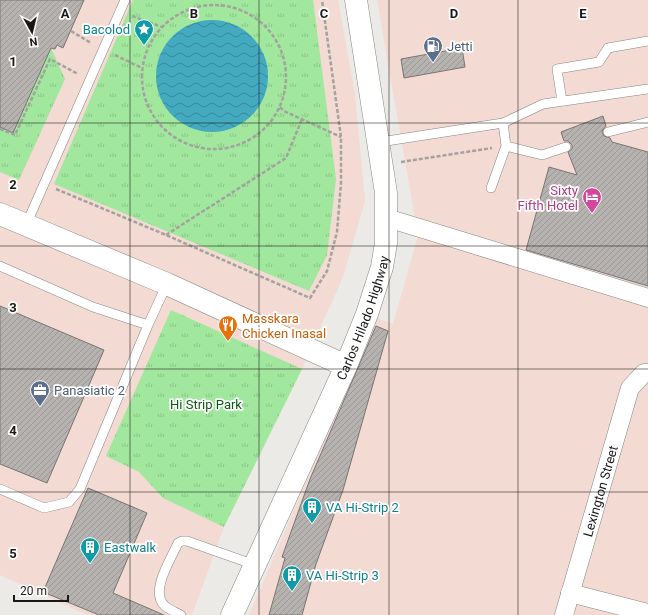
<svg xmlns="http://www.w3.org/2000/svg" width="648" height="615" font-family="Roboto,sans-serif">
  <style>
    .commercial { fill: #f3dad2 }
    .grass { fill: url(#grass-tufts) }
    .water { fill: url(#water-waves) }
    .building { fill: url(#building-hatch); stroke: #787572 }
    .lines { fill: none; stroke-linecap: round; stroke-linejoin: round }
    .service-casing { stroke: #878682; stroke-width: 10 }
    .minor-casing { stroke: #878682; stroke-width: 19 }
    .tertiary-casing { stroke: #878682; stroke-width: 23 }
    .primary-casing { stroke: #878682; stroke-width: 23 }
    .path { stroke: #a4a29f; stroke-width: 2.5; stroke-dasharray: 4 2; stroke-linecap: butt }
    .service { stroke: #fff; stroke-width: 9 }
    .minor { stroke: #fff; stroke-width: 18 }
    .tertiary { stroke: #fff; stroke-width: 22 }
    .primary { stroke: #fff; stroke-width: 22 }
    .grid { fill: none; stroke: #191817; stroke-width: 1; stroke-opacity: 0.55 }
    .labels { text-anchor: middle; stroke-width: 3.5; stroke-linejoin: round; paint-order: stroke }
    .culture-label { font-size: 13px; fill: #0d838f; stroke: #fff; text-anchor: start }
    .service-label { font-size: 13px; fill: #4e5e75; stroke: #fff; text-anchor: start }
    .hotel-label { font-size: 13px; fill: #b23c85; stroke: #fff; text-anchor: end }
    .food-label { font-size: 13px; fill: #c56008; stroke: #fff; text-anchor: start }
    .street-label { font-size: 13px; fill: #191817; stroke: #fff }
    .park-label { font-size: 13px; fill: #0f5812; stroke: #fff }
    .grid-label { font-size: 13px; text-anchor: middle; font-weight: bold; fill: #191817; stroke: #fff; stroke-width: 3.5; stroke-linejoin: round; paint-order: stroke }
  </style>
  <defs>
    <pattern id="grass-tufts" width="24" height="20" patternUnits="userSpaceOnUse"><rect width="24" height="20" fill="#a1e79e"/><path d="M3 7l-1-3M5 7V3M7 7l1-3M15 17l-1-3M17 17v-4M19 17l1-3" fill="none" stroke="#8ac587"/></pattern>
    <pattern id="water-waves" width="16" height="10" patternUnits="userSpaceOnUse"><rect width="16" height="10" fill="#44aac0"/><path d="M0 5q4-4 8 0t8 0" fill="none" stroke="#38899b"/></pattern>
    <pattern id="building-hatch" width="6" height="6" patternUnits="userSpaceOnUse"><rect width="6" height="6" fill="#b6b2af"/><path d="M-1 1l2-2M0 6l6-6M5 7l2-2" fill="none" stroke="#9c9896"/></pattern>
  </defs>
  <rect width="100%" height="100%" fill="#eceae6"/>
  <path class="commercial" d="M0 0H338L355 94 365 201 343 277 302 369 224 527 192 615H87L0 575Z
    M377 0H648V615H249L377 318 393 324 418 236Z"/>
  <path class="grass" d="M133 0H313L336 179 327 255 309 291 54 184Z
    M51 48 65 79 19 180 0 172V127Z
    M171 310 302 369 224 527 163 498 139 472 106 456Z"/>
  <path class="water" d="M156 76a56 56 0 1 1 112 0a56 56 0 1 1-112 0Z"/>
  <path class="building" d="M0 0H84L63 48 57 45 55 49 51 48 13 133 0 127Z
    M462 48 465 67 404 78 401 59Z
    M603 116 606 126 602 131 604 136 610 138 612 142 648 152V286L526 250 549 167 577 175 568 152 572 149V145L568 141H564L561 132Z
    M0 306 104 350 47 483 0 464Z
    M376 326 388 331 343 490 316 564 302 615H269L285 558 282 557 310 479Z
    M88 488 147 513 113 593 164 615H99L43 592Z"/>
  <g class="lines">
    <defs>
      <path id="service" d="M562 101 557 69 599 62 608 48 648 41
        M608 132 648 122
        M380 142 503 123 543 104 648 89
        M506 146 542 155 566 147
        M491 188 506 146 503 123
        M26 225 125 0
        M0 266 93 307 148 325 167 284
        M0 489 44 508 69 502 80 489 148 325
        M181 615C176 612 169 610 165 606 149 592 171 559 178 543L182 541H187L255 565"/>
      <g id="minor">
        <path d="M387 218 648 298"/>
        <path d="M570 593 648 613"/>
        <path id="s1" d="M564 615 630 388 644 373H648"/>
      </g>
      <path id="tertiary" d="M0 214 167 284 346 366"/>
      <g id="primary">
        <path id="s2" d="M232 615 346 366 367 314 382 267 386 243V193L356 0"/>
      </g>
    </defs>
    <use href="#service" class="service-casing"/>
    <use href="#minor" class="minor-casing"/>
    <use href="#tertiary" class="tertiary-casing"/>
    <use href="#primary" class="primary-casing"/>
    <path class="path" d="M142 77a72 72 0 1 1 144 0a72 72 0 1 1-144 0Z
      M132 16 162 27
      M71 31 91 43
      M115 55 142 68
      M280 107 284 111 341 137
      M0 129 15 135 50 59 78 74
      M401 162 492 148
      M56 189 166 235 310 298 327 271 337 232 341 183V137L322 0
      M166 235 286 158 302 119"/>
    <use href="#service" class="service"/>
    <use href="#minor" class="minor"/>
    <use href="#tertiary" class="tertiary"/>
    <use href="#primary" class="primary"/>
  </g>
  <path class="grid" d="M130 0V615M259 0V615M389 0V615M518 0V615M0 123H648M0 246H648M0 369H648M0 492H648"/>
  <defs>
    <symbol id="sight-pin" viewBox="-11 -11 22 30"><path d="M0 17L-7.5 6A9.5 9.5 0 1 1 7.5 6Z" fill="#0f9aa8" stroke="#fff"/><path d="M0-6L1.8-2.2L6-1.7L2.9 1.2L3.7 5.4L0 3.3L-3.7 5.4L-2.9 1.2L-6-1.7L-1.8-2.2Z" fill="#fff"/></symbol>
    <symbol id="fuel-pin" viewBox="-11 -11 22 30"><path d="M0 17L-7.5 6A9.5 9.5 0 1 1 7.5 6Z" fill="#5c6f8a" stroke="#fff"/><path d="M-5.5-6h7V0h2V4h1.3V-2.5L3-4.5l.8-.8L6-3V5H2.5V1h-1V6h-7ZM-4.2-4.7v3.2H.2V-4.7Z" fill="#fff"/></symbol>
    <symbol id="hotel-pin" viewBox="-11 -11 22 30"><path d="M0 17L-7.5 6A9.5 9.5 0 1 1 7.5 6Z" fill="#d1479c" stroke="#fff"/><path d="M-6-4.5h1.5V1H6V5H4.5V3h-9V5H-6ZM-4 0a1.8 1.8 0 1 1 3.6 0ZM.5 0V-2.5h3Q6-2.5 6 0Z" fill="#fff"/></symbol>
    <symbol id="restaurant-pin" viewBox="-11 -11 22 30"><path d="M0 17L-7.5 6A9.5 9.5 0 1 1 7.5 6Z" fill="#e8710a" stroke="#fff"/><path d="M-5-6h1v4h1v-4h1v4h1v-4h1v5L-1.5 .5V6h-2V.5L-5-1ZM5-6V6H3V1.5H1.5Q1.5-4 5-6Z" fill="#fff"/></symbol>
    <symbol id="office-pin" viewBox="-11 -11 22 30"><path d="M0 17L-7.5 6A9.5 9.5 0 1 1 7.5 6Z" fill="#5c6f8a" stroke="#fff"/><path d="M-6-3h4V-5.5h4V-3h4V5H-6ZM-1-4.5V-3h2v-1.5ZM-6 0V1H6V0Z" fill="#fff"/></symbol>
    <symbol id="building-pin" viewBox="-11 -11 22 30"><path d="M0 17L-7.5 6A9.5 9.5 0 1 1 7.5 6Z" fill="#0f9aa8" stroke="#fff"/><path d="M-4-6H4V6H1V3H-1V6H-4ZM-2.5-4.3h1.7v1.8h-1.7ZM.8-4.3h1.7v1.8H.8ZM-2.5-1h1.7V.8h-1.7ZM.8-1h1.7V.8H.8Z" fill="#fff"/></symbol>
  </defs>
  <g fill-rule="evenodd">
    <use href="#sight-pin" x="133" y="18" width="22" height="30"/>
    <use href="#fuel-pin" x="422" y="35" width="22" height="30"/>
    <use href="#hotel-pin" x="581" y="186" width="22" height="30"/>
    <use href="#restaurant-pin" x="217" y="314" width="22" height="30"/>
    <use href="#office-pin" x="29" y="379" width="22" height="30"/>
    <use href="#building-pin" x="301" y="496" width="22" height="30"/>
    <use href="#building-pin" x="79" y="536" width="22" height="30"/>
    <use href="#building-pin" x="281" y="564" width="22" height="30"/>
  </g>
  <g class="labels">
    <g class="culture-label">
      <text x="130" y="34" text-anchor="end">Bacolod</text>
      <text x="326" y="512">VA Hi-Strip 2</text>
      <text x="104" y="552">Eastwalk</text>
      <text x="306" y="580">VA Hi-Strip 3</text>
    </g>
    <g class="service-label">
      <text x="447" y="51">Jetti</text>
      <text x="54" y="395">Panasiatic 2</text>
    </g>
    <g class="hotel-label">
      <text x="578" y="195">Sixty<tspan x="578" dy="15">Fifth Hotel</tspan></text>
    </g>
    <g class="food-label">
      <text x="242" y="323">Masskara<tspan x="242" dy="15">Chicken Inasal</tspan></text>
    </g>
    <g class="street-label">
      <text dy="5" stroke="none"><textPath href="#s2" startOffset="325">Carlos Hilado Highway</textPath></text>
      <text dy="5" stroke="none"><textPath href="#s1" startOffset="129">Lexington Street</textPath></text>
    </g>
    <g class="park-label">
      <text x="206" y="409">Hi Strip Park</text>
    </g>
  </g>
  <g class="grid-label">
    <text x="65" y="18">A</text>
    <text x="194" y="18">B</text>
    <text x="324" y="18">C</text>
    <text x="454" y="18">D</text>
    <text x="583" y="18">E</text>
    <text x="13" y="66">1</text>
    <text x="13" y="189">2</text>
    <text x="13" y="312">3</text>
    <text x="13" y="435">4</text>
    <text x="13" y="558">5</text>
  </g>
  <g transform="translate(32 32) rotate(172)" stroke="#ffffff" stroke-width="3" paint-order="stroke">
  <path d="M0-3L7 15L0 10L-7 15Z" fill="#191817"/>
  <text y="-6" font-size="11" font-weight="bold" text-anchor="middle" fill="#191817">N</text>
  </g>
  <path d="M14 595v6h54v-6" fill="none" stroke="#191817" stroke-width="2"/>
  <text x="20" y="595" font-size="12" fill="#191817" stroke="#ffffff" stroke-width="3" paint-order="stroke">20 m</text>
</svg>
